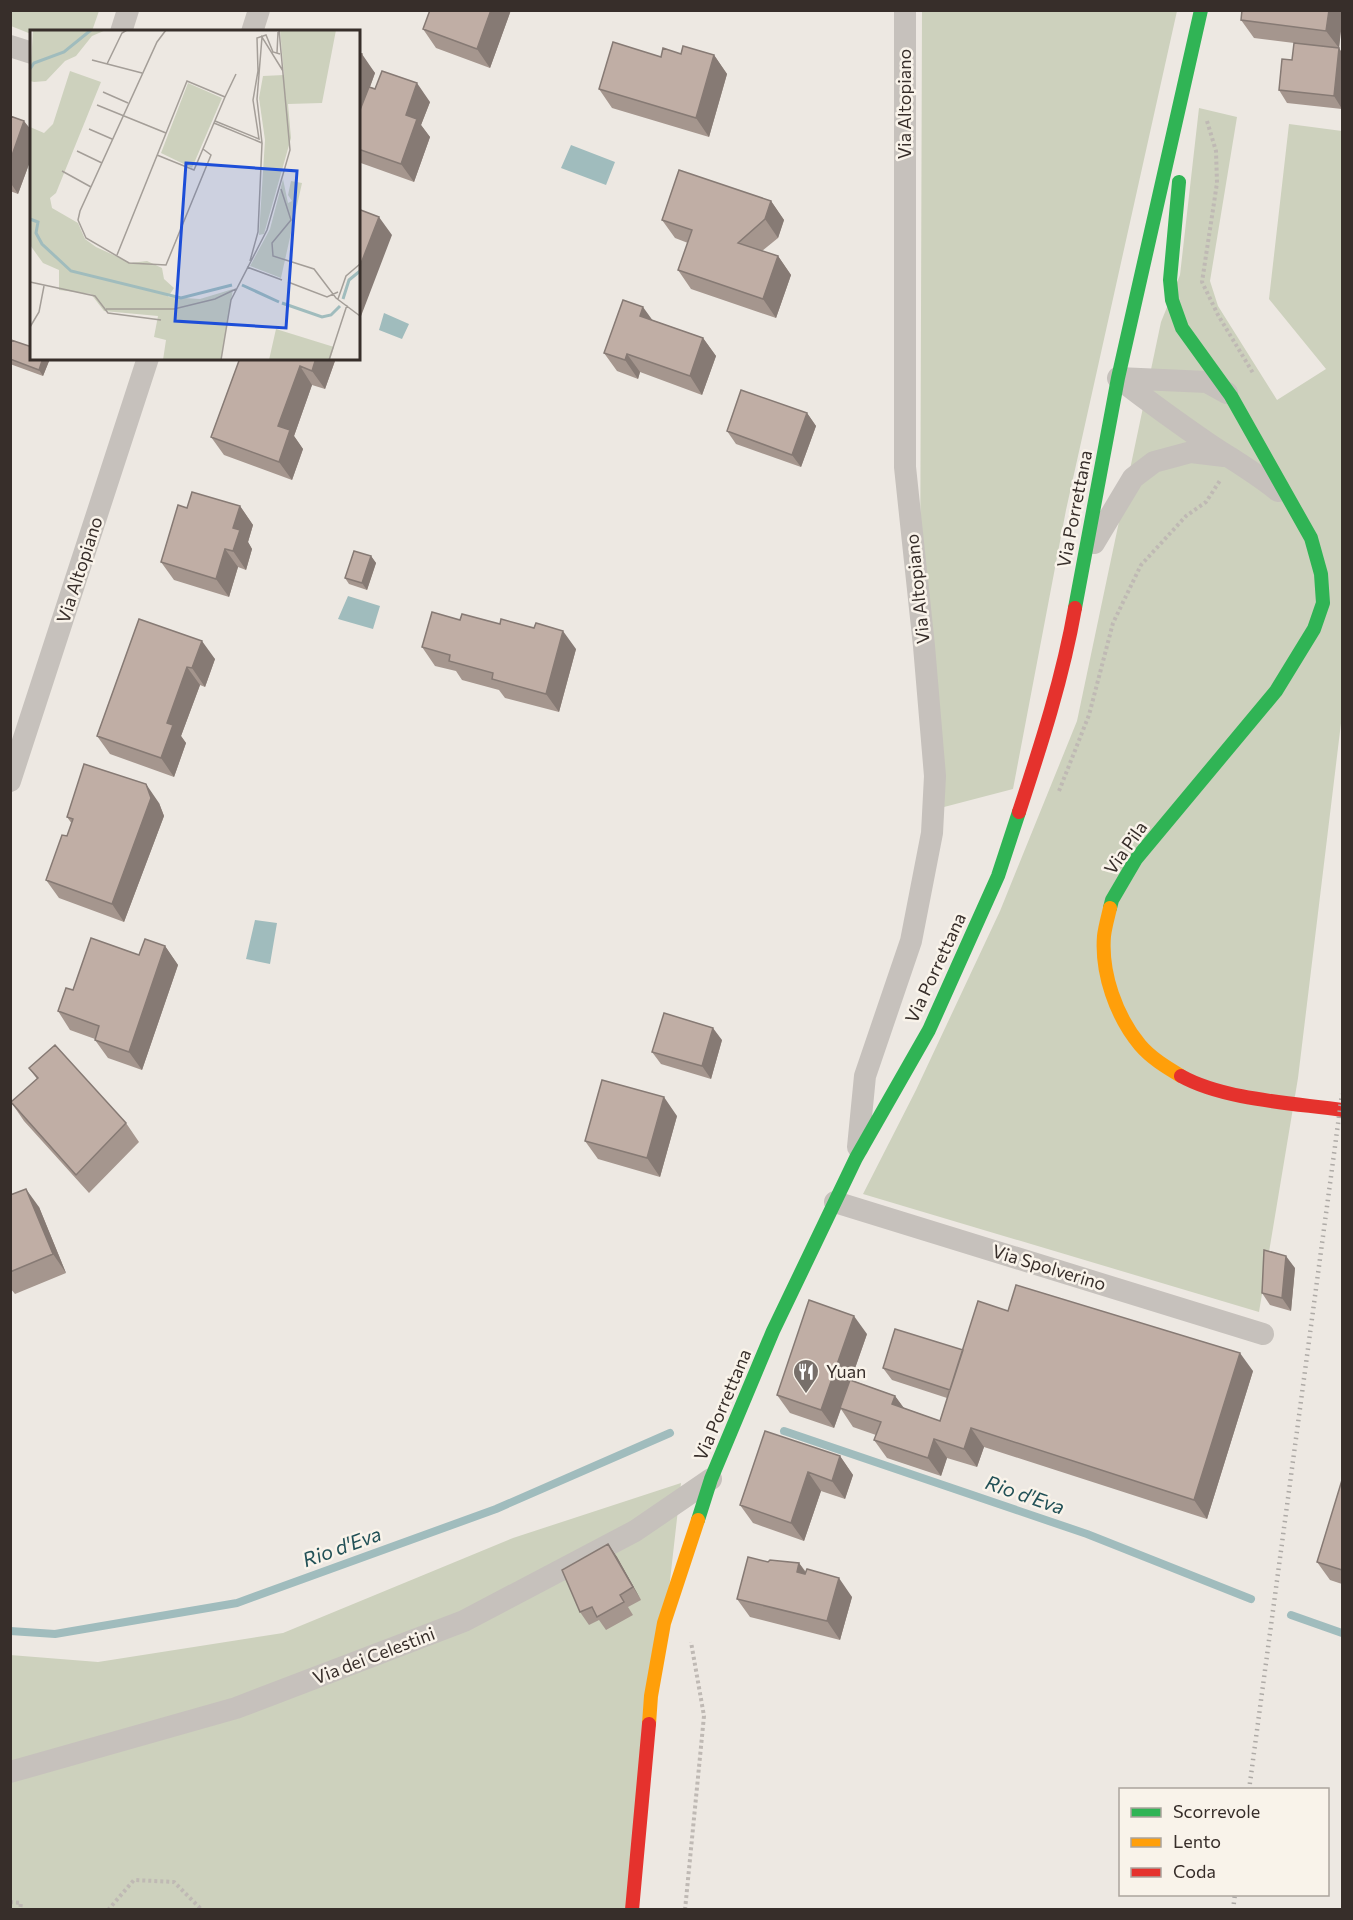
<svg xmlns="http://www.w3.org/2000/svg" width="1353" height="1920" font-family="Commissioner,sans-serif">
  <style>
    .green { fill: #cdd1bd }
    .water { fill: #a0bcbd }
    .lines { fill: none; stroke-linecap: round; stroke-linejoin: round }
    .stream { stroke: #a0bcbd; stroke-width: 8 }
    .path { stroke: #bfb9b4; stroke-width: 4; stroke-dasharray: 3 3; stroke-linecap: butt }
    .street { stroke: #c6c1bc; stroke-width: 22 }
    .fast { stroke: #30b455; stroke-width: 14 }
    .slow { stroke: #ff9f0a; stroke-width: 14 }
    .jam { stroke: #e5322d; stroke-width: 14 }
    .rail { stroke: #aeaaa6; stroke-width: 4.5; stroke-dasharray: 1.5 4.5; stroke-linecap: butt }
    .wall { fill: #a5968e }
    .shaded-wall { fill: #867a74 }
    .building { fill: #c0aea5; stroke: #867a74; stroke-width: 1.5 }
    .labels { text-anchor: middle; stroke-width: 5; stroke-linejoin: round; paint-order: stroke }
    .street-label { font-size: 18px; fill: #372e2a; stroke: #f9f3ea }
    .poi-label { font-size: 18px; fill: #372e2a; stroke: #f9f3ea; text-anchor: start }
    .water-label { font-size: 20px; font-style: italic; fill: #215056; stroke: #f9f3ea }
    .inset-river { fill: none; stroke: #a0bcbd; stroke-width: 3 }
    .inset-road { fill: none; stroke: #a49e98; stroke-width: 1.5 }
    .view { fill: #1d4ed8; fill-opacity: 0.15; stroke: #1d4ed8; stroke-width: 3 }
    .inset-edge { fill: none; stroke: #372e2a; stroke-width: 3 }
  </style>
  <rect width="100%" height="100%" fill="#ede8e2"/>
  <path class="green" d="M10 11 11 10 99 11 92 31 32 32 31 34 11 26Z
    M922 11H1177L1066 510 1013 789 944 807 920 617Z
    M1199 108 1237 117 1210 281 1218 306 1277 400 1326 369 1269 299 1289 124 1342 131V715L1298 1078 1259 1312 863 1194 916 1090 1000 911 1077 721 1161 322 1180 275Z
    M681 1483 633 1909H11L10 1655 98 1662 283 1633 513 1538Z"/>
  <path class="water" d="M571 145 615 162 606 185 561 168Z
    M384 313 409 324 402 339 379 330Z
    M348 596 380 606 373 629 338 619Z
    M255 920 277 923 270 964 246 959Z"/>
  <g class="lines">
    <path class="stream" d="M784 1431 1087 1534 1251 1599
      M1291 1615 1342 1633
      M10 1631 55 1634 237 1603 496 1509 670 1433"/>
    <path class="path" d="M1207 121 1216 151 1217 183 1202 282 1218 315 1253 373
      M1059 791 1089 715 1113 623 1141 565 1186 516 1206 502 1221 479
      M10 1902 21 1903 20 1910
      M108 1910 134 1880 174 1882 202 1910
      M685 1910 704 1716 691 1642"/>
    <path class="street" d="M121 32 128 10
      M252 32 259 10
      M10 46 32 53
      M1118 378C1148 401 1178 423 1209 444 1233 460 1256 473 1278 491
      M1118 378 1207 382 1227 393
      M1094 543 1133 478 1154 462 1191 452 1224 456
      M10 781 148 358
      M858 1147 865 1076 911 941 932 833 935 776 924 646 905 467V10
      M835 1202 1263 1334
      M10 1772 236 1708 464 1621 635 1531 711 1479"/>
    <path class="fast" d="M1075 608 1118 378 1201 10
      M1110 908 1112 900 1136 859 1276 691 1314 629 1323 603 1321 574 1311 538 1231 396 1182 328 1172 300 1170 280 1179 182
      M698 1520 711 1479 773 1331 856 1158 929 1030 998 876 1019 812"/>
    <path class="slow" d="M1110 908C1108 917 1105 927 1104 936 1101 973 1116 1016 1140 1045 1151 1058 1166 1067 1181 1076
      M649 1724 651 1696 664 1623 698 1520"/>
    <path class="jam" d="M1019 812C1041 745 1063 677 1075 608
      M1181 1076C1224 1100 1293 1103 1342 1110
      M632 1910 649 1724"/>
    <path class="rail" d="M1249 1790 1342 1094
      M1233 1910 1235 1894"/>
  </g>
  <path class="wall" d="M511 10 490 68 436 48 423 29Z
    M1342 10 1339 48 1342 53V109L1287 103 1279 90 1292 60 1294 43 1254 38 1241 20Z
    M358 53 375 73 370 87 430 102 421 125 430 137 414 182 358 162Z
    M681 54 714 55 727 74 709 137 612 108 599 89 661 57Z
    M10 116 32 131V156L18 194 10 191Z
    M771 201 784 220 778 238 762 251 778 256 791 275 776 318 691 289 678 270 688 243 675 238 662 220Z
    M652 320 703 338 716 356 702 395 640 372 638 379 617 371 604 353Z
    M10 341 32 358H50L43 376 10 364Z
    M240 358H336L325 389 312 385 294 436 303 449 292 480 224 455 211 437Z
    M807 413 816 426 801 467 736 444 727 431Z
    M240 506 253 525 248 542 252 549 246 570 238 567 229 597 174 580 161 562 187 508Z
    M371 556 376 563 367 590 349 584 345 578Z
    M139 619 215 659 205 687 200 685 181 736 186 743 174 777 110 754 97 736Z
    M422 647 576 649 559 712 505 698 499 690 462 680 456 671 435 666Z
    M159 803 164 816 124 922 59 898 46 880 67 836 72 824 67 817Z
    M165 946 178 965 142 1070 108 1058 95 1040V1039L70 1030 58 1011 73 990 139 955Z
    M722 1040 711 1079 661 1064 652 1052Z
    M29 1068 126 1123 139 1142 89 1193 24 1121 11 1102 37 1079Z
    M677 1116 660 1177 598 1159 585 1141Z
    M10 1195 39 1207 66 1273 15 1294 10 1288Z
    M1295 1268 1291 1311 1270 1305 1262 1293Z
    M1008 1311 1253 1371 1207 1519 984 1447 977 1467 947 1458 941 1476 887 1458 874 1440 876 1435 853 1427 841 1409 834 1428 790 1413 777 1395 867 1334 851 1380 895 1396 904 1408 940 1421 947 1398 892 1380 883 1368 963 1350Z
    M840 1456 853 1475 845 1499 821 1491 804 1541 753 1523 740 1505Z
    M1342 1480V1584L1330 1580 1317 1562Z
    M608 1544 617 1557 641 1600 628 1607 633 1615 606 1630 599 1620 589 1625 580 1612Z
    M768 1562 799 1563 806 1572 852 1597 840 1640 750 1617 737 1599Z"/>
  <path class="shaded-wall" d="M491 10H511L490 68 477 49Z
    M1329 10H1342V23L1339 48 1342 53V109L1334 96 1339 48 1326 31Z
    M362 54 375 73 358 119V65Z
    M714 55 727 74 709 137 696 118Z
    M417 83 430 102 421 125 430 137 414 182 401 164 406 115Z
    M24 121 32 131V156L18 194 10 182V161Z
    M771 201 784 220 778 238 765 219Z
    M379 217 392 235 358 324V271Z
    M778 256 791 275 776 318 763 299Z
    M643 307 656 325 640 316Z
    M703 338 716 356 702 395 690 376Z
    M627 354 640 372 638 379 625 360Z
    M43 358 50 359 43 376 39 370Z
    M316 358H336L325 389 312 371Z
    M300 366 312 385 294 436 303 449 292 480 279 462 278 426Z
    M807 413 816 426 801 467 792 455Z
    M240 506 253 525 248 542 252 549 246 570 233 551V528Z
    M225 549 238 567 229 597 216 579Z
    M371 556 376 563 367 590 362 583Z
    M563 631 576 649 559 712 546 694Z
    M202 641 215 659 205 687 192 668Z
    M187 667 200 685 181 736 186 743 174 777 161 758 167 723Z
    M146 784 159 803 164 816 124 922 112 904Z
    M165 946 178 965 142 1070 129 1052Z
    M713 1028 722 1040 711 1079 702 1066Z
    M664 1097 677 1116 660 1177 647 1158Z
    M26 1189 39 1207 66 1273 53 1254Z
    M1286 1256 1295 1268 1291 1311 1282 1298Z
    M854 1316 867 1334 834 1428 821 1410Z
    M1240 1353 1253 1371 1207 1519 1194 1500Z
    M895 1396 908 1414 892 1404Z
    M971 1428 984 1447 977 1467 964 1449Z
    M934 1439 947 1458 941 1476 928 1458Z
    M840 1456 853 1475 845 1499 832 1481Z
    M808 1472 821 1491 804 1541 791 1523Z
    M608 1544 617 1557 641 1600 633 1587Z
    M799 1563 812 1582 797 1572Z
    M839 1578 852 1597 840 1640 827 1621Z"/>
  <path class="building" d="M430 10H491L477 49 423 29Z
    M1242 10H1329L1326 31 1241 20Z
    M613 42 661 57 663 48 681 54 683 46 714 55 696 118 599 89Z
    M1294 43 1339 48 1334 96 1279 90 1282 59 1292 60Z
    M358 53 362 54 358 65Z
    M382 71 417 83 406 115 417 119 401 164 358 149V109L360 110 369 87 375 89Z
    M10 116 24 121 10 161Z
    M679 170 771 201 765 219 738 243 778 256 763 299 678 270 692 230 662 220Z
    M358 209 379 217 358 271Z
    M623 300 643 307 640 316 703 338 690 376 627 354 625 360 604 353Z
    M11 340 32 347V358H43L39 370 10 359Z
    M240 358H316L312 371 300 366 278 426 290 430 279 462 211 437Z
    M741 390 807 413 792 455 727 431Z
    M192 492 240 506 233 528 240 530 233 551 225 549 216 579 161 562 178 505 187 508Z
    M354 551 371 556 362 583 345 578Z
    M432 612 460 620 462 614 500 624 501 619 534 628 536 623 563 631 546 694 492 679 493 673 449 661 450 655 422 647Z
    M139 619 202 641 192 668 187 667 167 723 173 725 161 758 97 736Z
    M84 764 146 784 151 798 112 904 46 880 62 835 67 836 73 819 67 817Z
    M91 938 139 955 145 939 165 946 129 1052 95 1040 99 1026 58 1011 66 988 73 990Z
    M664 1013 713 1028 702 1066 652 1052Z
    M55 1045 126 1123 76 1175 11 1102 38 1078 29 1068Z
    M602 1080 664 1097 647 1158 585 1141Z
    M26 1189 53 1254 10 1272V1195Z
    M1264 1250 1286 1256 1282 1298 1262 1293Z
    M1016 1285 1240 1353 1194 1500 971 1428 964 1449 934 1439 928 1458 874 1440 881 1422 840 1408 850 1380 895 1396 892 1404 940 1421 978 1301 1008 1311Z
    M809 1300 854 1316 821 1410 777 1395Z
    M895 1329 963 1350 950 1390 883 1368Z
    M765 1431 840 1456 832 1481 808 1472 791 1523 740 1505Z
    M1342 1480V1570L1317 1562Z
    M608 1544 633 1587 620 1595 624 1602 597 1617 592 1607 580 1612 562 1570Z
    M748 1557 768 1562 770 1560 799 1563 797 1572 805 1574 807 1569 839 1578 827 1621 737 1599Z"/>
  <defs>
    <symbol id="restaurant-pin" viewBox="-11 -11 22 30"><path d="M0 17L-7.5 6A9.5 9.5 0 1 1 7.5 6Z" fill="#776f6a" stroke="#f9f3ea"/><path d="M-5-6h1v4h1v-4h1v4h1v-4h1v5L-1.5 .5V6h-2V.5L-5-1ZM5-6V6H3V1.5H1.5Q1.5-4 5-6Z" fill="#fff"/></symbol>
  </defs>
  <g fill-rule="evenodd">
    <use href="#restaurant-pin" x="791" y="1357" width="30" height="40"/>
  </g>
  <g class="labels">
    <g class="street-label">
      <text transform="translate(905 104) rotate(-90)" y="6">Via Altopiano</text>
      <text transform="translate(1075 509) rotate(-79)" y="6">Via Porrettana</text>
      <text transform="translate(80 570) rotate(-72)" y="6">Via Altopiano</text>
      <text transform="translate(918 589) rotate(-96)" y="6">Via Altopiano</text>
      <text transform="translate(1126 848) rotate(-55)" y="6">Via Pila</text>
      <text transform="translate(936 968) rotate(-65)" y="6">Via Porrettana</text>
      <text transform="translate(1049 1268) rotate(17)" y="6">Via Spolverino</text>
      <text transform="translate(723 1405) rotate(-67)" y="6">Via Porrettana</text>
      <text transform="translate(374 1656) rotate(-21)" y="6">Via dei Celestini</text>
    </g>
    <g class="poi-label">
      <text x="826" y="1378">Yuan</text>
    </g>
    <g class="water-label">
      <text transform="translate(1025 1495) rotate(19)" y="7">Rio d'Eva</text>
      <text transform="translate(342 1547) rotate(-20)" y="7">Rio d'Eva</text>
    </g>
  </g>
  <g transform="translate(30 30)">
    <rect width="330" height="330" fill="#ede8e2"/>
    <path d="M3 0H76L62 6 46 26 35 31 16 51 4 52 0 51ZM250 0H306L292 73 258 74 261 108 234 204 229 205 235 110 229 68 233 46 254 45ZM40 41 71 52 26 163 20 168 22 178 48 193 55 209 66 217 101 233 117 231 132 238 134 249 144 258 138 267 170 269 203 259 191 330H133L136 310 124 307 128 286 74 281 61 264 29 260V240L13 233 0 215V97L14 103 23 94ZM158 53 192 68 162 138 131 123ZM253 149 258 173 262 171 258 165 261 151 272 153 251 248 220 236 240 199ZM246 299 304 317 300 330H239Z" fill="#cdd1bd"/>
    <path class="inset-river" d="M0 39 4 33 34 22 61 0M0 189 8 192 6 203 12 214 41 241 151 268 202 255M212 255 249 272M313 269 319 250 330 241M252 273 292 287 301 285 310 276"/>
    <path class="inset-road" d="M136 0 127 12 50 181 48 190 56 208 99 233 136 235 181 125 173 119M172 0H191M247 23 248 2M62 30 112 43M77 34 92 3 97 0M73 62 98 73M195 67 206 44M67 75 136 103M185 91 229 109 223 70 228 41 227 8 236 5 243 22 250 24M184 93 232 113 227 69 232 7 253 41M59 99 82 109M47 121 72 133M32 141 61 157M251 159 261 190 242 213 243 226 284 239 306 268 330 286M87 225 157 51 195 67 164 140 127 125M220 231 228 202 232 113M217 237 252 250M0 252 65 266 78 283 131 290M258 252 297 267 308 262M308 269 316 246 330 234M76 279H144L185 269 206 259M0 297 9 282 14 256M191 330 201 270 237 200 260 120 249 0M299 330 317 275"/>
    <path class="view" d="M156 133 267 141 256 298 145 291Z"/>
    <rect width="330" height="330" class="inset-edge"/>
  </g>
  <rect width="1353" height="1920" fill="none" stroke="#372e2a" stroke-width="24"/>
  <rect x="1119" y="1788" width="210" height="108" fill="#f9f3ea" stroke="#aba49d" stroke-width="1.5"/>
  <rect x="1131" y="1808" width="30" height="9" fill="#30b455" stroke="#aba49d" stroke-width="1.5"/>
  <text x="1173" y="1818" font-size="18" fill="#372e2a">Scorrevole</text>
  <rect x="1131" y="1838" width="30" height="9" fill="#ff9f0a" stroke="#aba49d" stroke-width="1.5"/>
  <text x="1173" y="1848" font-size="18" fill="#372e2a">Lento</text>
  <rect x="1131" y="1868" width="30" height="9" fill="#e5322d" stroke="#aba49d" stroke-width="1.5"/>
  <text x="1173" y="1878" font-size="18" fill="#372e2a">Coda</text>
</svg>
